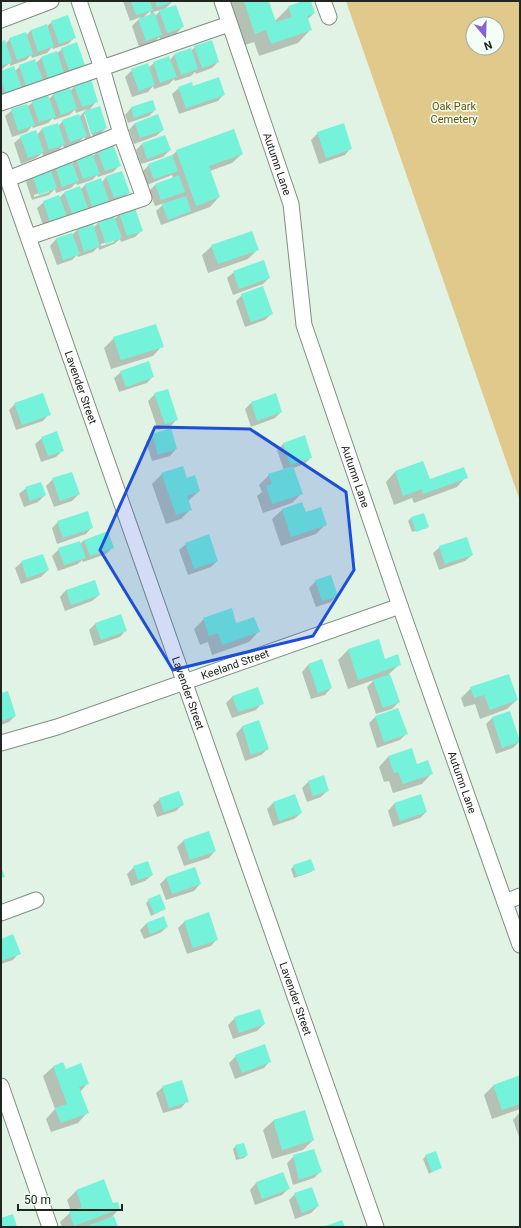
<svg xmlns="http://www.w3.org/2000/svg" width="521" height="1228" font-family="Roboto,sans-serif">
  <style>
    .green { fill: #e0c98b; fill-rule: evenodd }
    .shadow { fill: #0003; fill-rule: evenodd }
    .building { fill: #75f3da }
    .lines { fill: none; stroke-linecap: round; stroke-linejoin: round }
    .minor-casing { stroke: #7f8f81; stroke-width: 17 }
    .minor { stroke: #fff; stroke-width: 15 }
    .marked { fill: #1d4ed8; fill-opacity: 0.2; stroke: #1d4ed8; stroke-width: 3; stroke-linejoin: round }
    .labels { text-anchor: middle; stroke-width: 3; stroke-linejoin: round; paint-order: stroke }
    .park-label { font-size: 11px; fill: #665103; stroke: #f3fef5 }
    .street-label { font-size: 11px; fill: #202721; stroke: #f3fef5 }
  </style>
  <rect width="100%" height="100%" fill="#e1f3e4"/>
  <path class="green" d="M346 1H520V501ZM473 24H497V48H473Z"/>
  <path class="shadow" d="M123 1H173L165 9 182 27 176 34 160 39 159 37 155 42 139 47 132 26 141 17 130 21ZM161 10 155 16 153 12ZM150 11 151 14 143 18Z
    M227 1H268L275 21 289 7 310 1 314 13 307 20 310 30 298 43 259 56 254 42 242 46Z
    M52 22 75 37 68 44 53 49 52 47 47 53 32 58 31 55 26 60 10 66V63L1 70V43L5 44 10 39 26 36 31 30 46 27Z
    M195 47 218 62 212 68 196 74 195 72 191 76 175 81 174 79 169 84 154 89 153 86 148 92 132 97 125 77 132 70 148 68 154 63 170 60 174 55 191 51Z
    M62 49 84 64 78 71 62 76V74L56 79 42 84 41 81 35 87 1 99V72L15 71 20 66 36 63 41 58 56 54Z
    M75 86 97 101 88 111 106 128 100 134 93 137 86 114H84L91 137 85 139 84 137 79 142 64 148 63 145 58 151 43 156 42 153 36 158 21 164 14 143 21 137 37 135 42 129 58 126 63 121 79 117 87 109 76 113 75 110 69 115 54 120 53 118 48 123 33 128 32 126 27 132 12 137 5 116 12 110 27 107 33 102 49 99 54 94 70 91Z
    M193 87 224 94 218 101 179 114 172 94 179 88Z
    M152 101 155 110 149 116 128 123 125 115 131 108Z
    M135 123 163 130 156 136 134 144 129 130Z
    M318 133 351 148 345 155 319 164 311 140Z
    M165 136 170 150 163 157 141 164 136 150 142 144Z
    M98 151 119 166 113 172 98 177 97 175 92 180 77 185 76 183 71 188 56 193 55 189 49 195 32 200 26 182 32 175 50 172 55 167 72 164 76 159 93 156ZM49 190V192L34 197V195Z
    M177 151 242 154 232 163 210 171 219 197 210 207 161 225 156 211 165 203 155 206 149 191 156 184 173 178 172 175 147 185 143 171 149 165 170 157Z
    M106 177 129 193 122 199 107 204V202L102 207 86 213 85 210 80 215 44 228 37 208 44 202 59 198 64 193 80 190 85 185 101 180 102 182Z
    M120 214 142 230 135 237 121 242 120 239 114 244 99 250 98 247 93 252 78 257 77 255 72 260 57 265 50 246 56 239 72 235 77 230 92 225 93 228 99 222 114 219ZM114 240V242L101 246V244Z
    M212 246 258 249 248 259 208 273 202 255Z
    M234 272 269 278 263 284 233 295 227 278Z
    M242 295 271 314 265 320 245 327 236 301Z
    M114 338 162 346 153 356 111 369 104 348Z
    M121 372 153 376 147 383 119 392 114 378Z
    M155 394 177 419 171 426 158 430 148 401Z
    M251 403 281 412 275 418 251 427 245 409Z
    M15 404 49 414 43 421 16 430 9 410Z
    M170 430 176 449 170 456 152 461 146 442 152 435Z
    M304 437 311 457 305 464 293 468 302 493 292 503 263 513 257 496 262 492 259 485 269 475 284 470 277 450 283 444Z
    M42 438 63 450 56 457 41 462 35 444Z
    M423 462 429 480 466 477 457 487 414 503 412 498 394 505 386 482 395 472Z
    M162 474 186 479 199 491 188 501 191 509 181 519 166 524 152 484Z
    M53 479 79 494 72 501 54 507 46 486Z
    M26 488 45 495 38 502 24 507 19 494Z
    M302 503 305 514 326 524 316 534 281 546 272 519 282 510Z
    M411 518 428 527 425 529V528L412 532 408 521Z
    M58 522 92 527 86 534 57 544 52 528Z
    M84 540 112 548 106 554 83 562 82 560 78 564 58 571 52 556 59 549 80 544Z
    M186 544 217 561 211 567 188 575 179 550Z
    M440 547 472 555 465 561 439 570 433 553Z
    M22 562 48 570 41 577 21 584 15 568Z
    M316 581 337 595 331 602 316 607 309 588Z
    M66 590 99 595 92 601 65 611 60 597Z
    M204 619 236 624 258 632 249 642 212 655 208 642 200 645 194 629Z
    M95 624 126 630 120 637 94 646 89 630Z
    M378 640 385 660 400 664 389 674 399 702 392 709 376 714 367 687 374 680 348 689 338 660 348 650Z
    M322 661 331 688 325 695 311 699 302 672 308 665Z
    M471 688 517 700 507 709 480 719 475 704 464 707 461 698Z
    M1 694 15 716 9 722 1 725Z
    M233 696 262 703 256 710 232 718 226 703Z
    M509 712 520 741 513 748 496 754 486 724 492 718Z
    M375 717 406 734 400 740 377 748 369 723Z
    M258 722 268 749 261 755 245 761 236 734 242 727Z
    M411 749 417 765 431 774 422 784 393 793 389 781 384 782 379 767 388 757Z
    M308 782 328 790 321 797 307 802 302 788Z
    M420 795 426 812 420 818 393 827 388 811 394 804Z
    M160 799 183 804 176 811 157 817 153 805Z
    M273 803 301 813 294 819 273 826 267 809Z
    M184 840 215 851 209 858 184 866 177 847Z
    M294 866 314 869 311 872 294 878 291 869Z
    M134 867 152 875 145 881 131 886 127 874Z
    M167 877 200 884 194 891 166 900 160 884Z
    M149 900 165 909 151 916 146 903Z
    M184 922 217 939 211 946 187 954 178 928Z
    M147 923 167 927 160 933 144 939 140 930Z
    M1 940 19 953 13 960 1 964Z
    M235 1018 264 1024 257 1031 233 1039 228 1025Z
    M236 1056 270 1061 264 1068 235 1079 229 1063Z
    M53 1067 65 1070 87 1084 80 1092 87 1113 78 1123 51 1132 46 1119 55 1109 43 1076Z
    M520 1077V1109L492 1119 484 1095 493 1086Z
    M163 1087 187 1101 181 1108 163 1113 156 1093Z
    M304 1111 313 1140 303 1150 272 1159 263 1130 273 1121Z
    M519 1113H520V1140L513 1120Z
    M236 1146 247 1155 244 1158 236 1160 233 1149Z
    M294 1156 320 1172 314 1178 293 1185 287 1163Z
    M426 1156 441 1167 429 1174 423 1159Z
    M283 1173 288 1189 282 1195 255 1205 250 1190 256 1183Z
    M77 1190 119 1209 110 1219 117 1227H62L60 1222 71 1212 67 1200Z
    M295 1194 318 1206 311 1213 295 1219 289 1200Z"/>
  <path class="building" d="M131 1H150L153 10 136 15Z
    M155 1H175L157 7Z
    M244 1H269L276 22 292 17 288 6 303 1H311L315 13 307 16 312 30 271 44 266 30 255 34Z
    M176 5 184 27 167 33 159 10Z
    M155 13 162 35 146 41 138 19Z
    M68 15 76 38 59 44 51 21Z
    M47 24 54 46 38 52 31 30Z
    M26 32 33 54 17 60 9 38Z
    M5 40 12 62 1 66V42Z
    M212 40 219 62 202 68 194 46Z
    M77 42 85 65 69 70 61 48Z
    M191 48 198 69 181 75 174 54Z
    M57 51 64 73 48 78 41 57Z
    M169 56 177 77 160 83 153 62Z
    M35 59 43 80 26 86 19 65Z
    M148 63 155 85 139 91 131 69Z
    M14 66 22 88 6 94 1 80V71Z
    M219 77 225 95 186 108 178 87 192 82 193 86Z
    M91 79 98 102 82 107 74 85Z
    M70 88 77 109 61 115 53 93Z
    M48 95 56 117 39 122 32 101Z
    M153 100 156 110 134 118 131 107Z
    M27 104 35 125 18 131 11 109Z
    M100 106 107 128 91 134 84 111Z
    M79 114 87 136 70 142 62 120Z
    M158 114 164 130 140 138 135 123Z
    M58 123 65 144 49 150 42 128Z
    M344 123 352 149 326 158 317 132Z
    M234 129 243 154 209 166 220 197 196 206 176 150Z
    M36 130 44 152 28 158 20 136Z
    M165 135 171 150 147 159 142 143Z
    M113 144 121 166 105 171 97 150Z
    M92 153 100 174 83 179 76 158Z
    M172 155 178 171 154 179 148 164Z
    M71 160 79 181 62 187 55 166Z
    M50 168 57 188 39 195 32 174Z
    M122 171 130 193 114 198 106 176Z
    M179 175 185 192 161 200 155 184Z
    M101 178 109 201 92 207 85 184Z
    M80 186 88 208 72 214 64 192Z
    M59 195 67 216 50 222 43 201Z
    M186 196 191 211 168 220 162 204Z
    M135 208 143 231 127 236 119 213Z
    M114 216 122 238 106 244 98 222Z
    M93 224 100 246 84 252 77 229Z
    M252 231 259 250 218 264 211 245Z
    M72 233 80 254 63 260 56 238Z
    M264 260 270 278 239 289 233 271Z
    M263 286 273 314 251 322 241 294Z
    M156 324 164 347 121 360 113 337Z
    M149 361 154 377 126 387 120 371Z
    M168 389 178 420 165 424 154 393Z
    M43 393 51 415 22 425 14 403Z
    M276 393 282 412 257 421 251 402Z
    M171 428 177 449 158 455 152 434Z
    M57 431 64 451 48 456 41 437Z
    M305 435 312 458 290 465 283 443Z
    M423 461 430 479 464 467 468 478 423 494 422 489 403 496 395 471Z
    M183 466 187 478 195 475 200 491 187 496 192 510 176 515 161 473Z
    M293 466 303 494 272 504 266 486 272 484 268 474Z
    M72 472 80 494 60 501 52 478Z
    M41 482 46 495 30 501 25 487Z
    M302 502 306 512 321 507 327 525 291 537 282 509Z
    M88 511 93 528 63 538 57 521Z
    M424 513 429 527 416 532 411 517Z
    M108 531 114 548 90 556 84 540Z
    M209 534 218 561 194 569 185 543Z
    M467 537 473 555 445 564 439 546Z
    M80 541 86 558 64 565 58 548Z
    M43 554 49 570 27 578 21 561Z
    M331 575 338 596 322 601 315 580Z
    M95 580 100 595 71 605 66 590Z
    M232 608 236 623 254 617 260 632 222 645 218 633 209 636 203 618Z
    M121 614 127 631 101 640 95 623Z
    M379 639 385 659 398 654 401 665 358 680 348 649Z
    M322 659 332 688 318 693 308 664Z
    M390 674 400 702 383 708 373 680Z
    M509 674 518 700 490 710 484 695 474 698 470 687Z
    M258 687 264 704 238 712 232 696Z
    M8 691 16 716 1 721V693Z
    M398 708 408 734 384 742 375 716Z
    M510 711 520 742 502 748 492 717Z
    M259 720 269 749 251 755 242 726Z
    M412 748 417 764 428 760 433 774 403 784 398 772 394 773 388 756Z
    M324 775 329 791 313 796 308 781Z
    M179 791 184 805 164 812 159 798Z
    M295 794 302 813 279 821 273 802Z
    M421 794 427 812 400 821 394 803Z
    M209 831 216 851 190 860 183 840Z
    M311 859 315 870 297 876 293 865Z
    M148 861 153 875 138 880 133 866Z
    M1 867 5 877 1 878Z
    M195 867 201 884 172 894 166 877Z
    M160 894 166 909 154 914 148 899Z
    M209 912 218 940 193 948 184 921Z
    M164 916 168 927 150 934 146 923Z
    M13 934 21 954 1 961V939Z
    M260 1009 265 1024 239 1033 234 1017Z
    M265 1044 271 1062 242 1073 235 1055Z
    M63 1062 66 1069 81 1063 89 1084 79 1087 89 1113 61 1123 55 1108 67 1104 53 1066Z
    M520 1075V1104L502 1110 493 1085Z
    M182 1080 189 1102 169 1108 162 1086Z
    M305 1110 314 1140 282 1150 273 1120Z
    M244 1143 248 1155 239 1158 235 1145Z
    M314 1149 322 1172 299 1180 293 1155Z
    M436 1151 442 1168 432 1172 425 1155Z
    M283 1172 290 1189 262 1199 256 1182Z
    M104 1179 113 1203 118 1202 120 1209 74 1226 69 1212 82 1207 76 1190Z
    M312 1187 319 1206 302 1213 294 1193Z
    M13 1214 17 1227H1V1218Z
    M114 1216 118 1227H88L87 1226Z
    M342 1220 345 1227H323Z"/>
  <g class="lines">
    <defs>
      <g id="minor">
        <path id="s1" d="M222 1 291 204 304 325 400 606 520 945"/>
        <path d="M323 1 329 17"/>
        <path d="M1 20 51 1"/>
        <path d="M1 103 229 24"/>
        <path id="s2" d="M1 160 376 1227"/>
        <path d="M8 179 121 134"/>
        <path d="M29 237 144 198 121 134 102 68 79 1"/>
        <path id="s3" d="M1 743 57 727 400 606"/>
        <path d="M505 902 520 896"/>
        <path d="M1 913 36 900"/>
        <path d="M1 1086 50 1227"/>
      </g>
    </defs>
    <use href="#minor" class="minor-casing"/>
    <use href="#minor" class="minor"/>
  </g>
  <path class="marked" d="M155 427 250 429 346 492 354 570 313 636 173 670 100 550Z"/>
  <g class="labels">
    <g class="park-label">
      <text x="454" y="110">Oak Park<tspan x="454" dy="13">Cemetery</tspan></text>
    </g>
    <g class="street-label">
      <text dy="4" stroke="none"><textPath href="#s1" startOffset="172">Autumn Lane</textPath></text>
      <text dy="4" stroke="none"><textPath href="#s2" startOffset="241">Lavender Street</textPath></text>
      <text dy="4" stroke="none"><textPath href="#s1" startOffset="496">Autumn Lane</textPath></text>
      <text dy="4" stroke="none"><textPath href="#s3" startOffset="247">Keeland Street</textPath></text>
      <text dy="4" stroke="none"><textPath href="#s2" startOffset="565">Lavender Street</textPath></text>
      <text dy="4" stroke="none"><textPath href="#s1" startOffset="820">Autumn Lane</textPath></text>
      <text dy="4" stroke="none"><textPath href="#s2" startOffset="889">Lavender Street</textPath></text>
    </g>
  </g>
  <rect width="521" height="1228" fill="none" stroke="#202721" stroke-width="4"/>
  <g transform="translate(485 36) rotate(161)"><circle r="19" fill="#f3fef5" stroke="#9fa8a0"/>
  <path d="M0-3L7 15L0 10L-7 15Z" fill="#885fda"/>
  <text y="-6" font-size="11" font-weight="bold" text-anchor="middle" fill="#202721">N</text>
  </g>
  <path d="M18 1204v6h104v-6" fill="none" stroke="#202721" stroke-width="2"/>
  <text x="24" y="1204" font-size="12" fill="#202721" stroke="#f3fef5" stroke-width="3" paint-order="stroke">50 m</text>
</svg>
